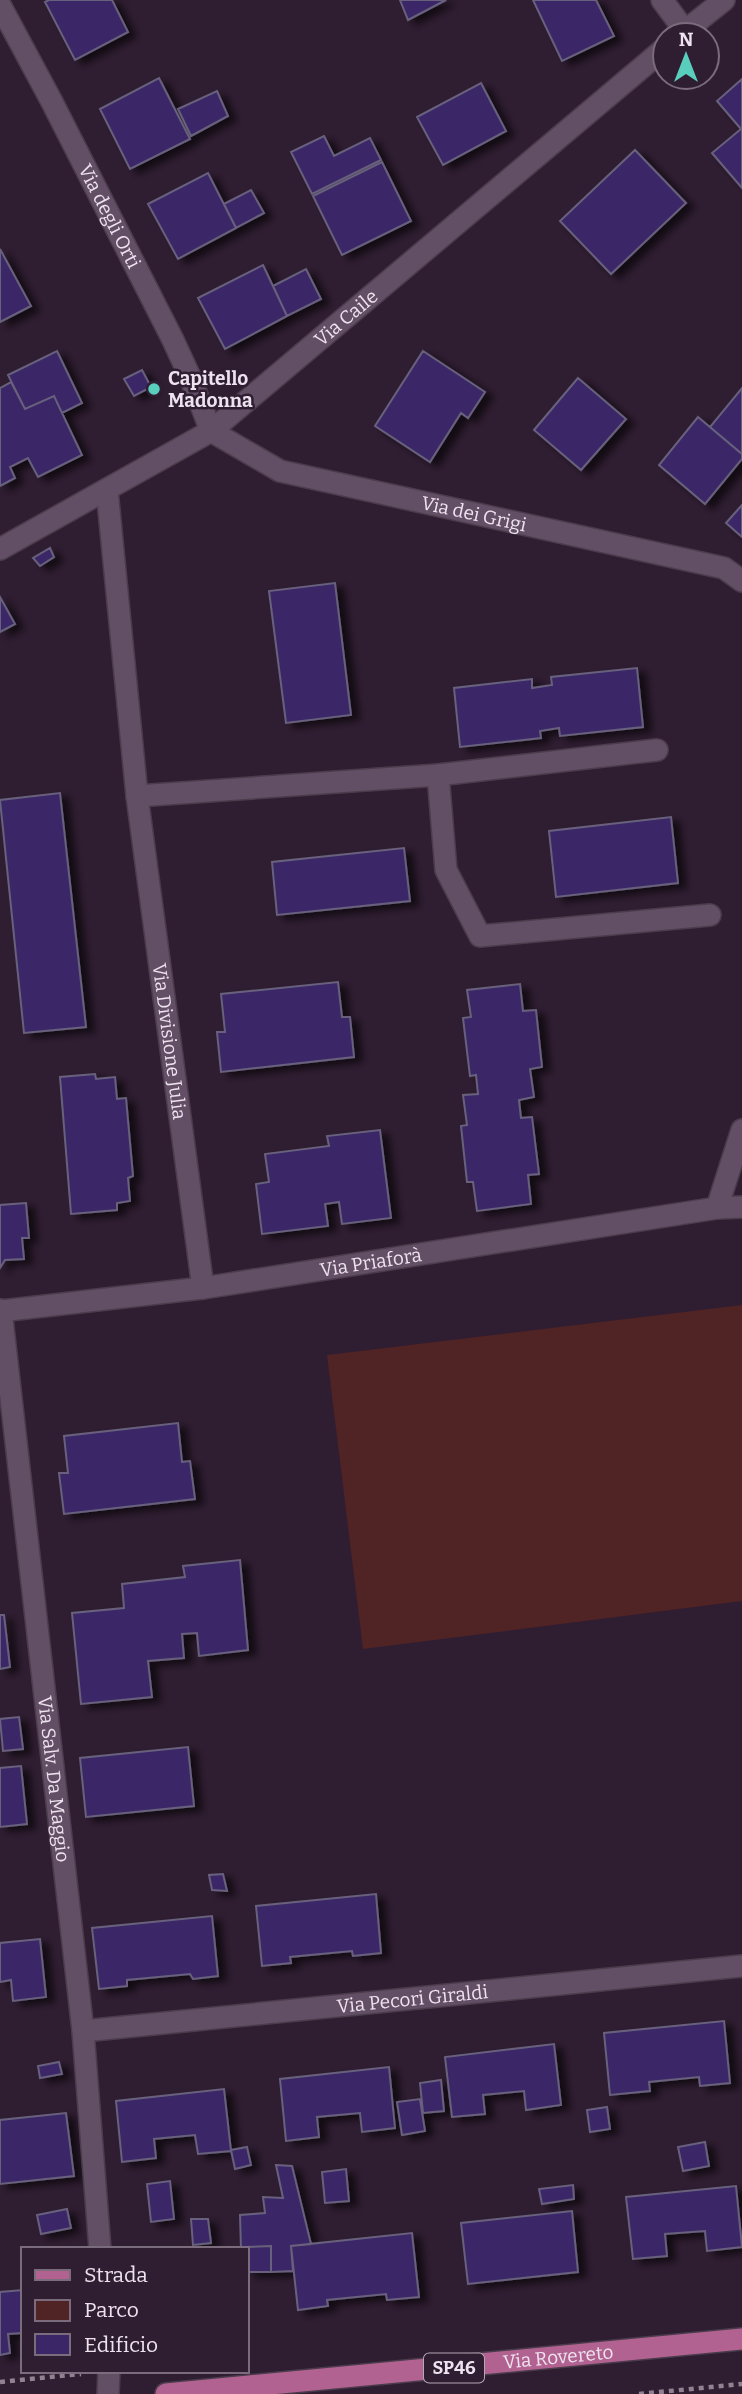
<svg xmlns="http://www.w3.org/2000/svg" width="742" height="2394" font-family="Bitter,serif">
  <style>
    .green { fill: #502325 }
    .building { fill: #3b2767; stroke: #67617c; stroke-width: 2; filter: url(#shadow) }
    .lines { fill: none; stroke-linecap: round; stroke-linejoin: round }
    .minor-casing { stroke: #4b3c4c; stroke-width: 24 }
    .major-casing { stroke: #4b3c4c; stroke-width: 24 }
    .path { stroke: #918292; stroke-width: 4.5; stroke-dasharray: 5 5; stroke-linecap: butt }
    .minor { stroke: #624e65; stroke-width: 21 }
    .major { stroke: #b16290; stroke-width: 21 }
    .poi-dot { fill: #5acebd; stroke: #2f1d31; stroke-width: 2.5 }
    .labels { text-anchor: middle; stroke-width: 5; stroke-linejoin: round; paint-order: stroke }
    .shield { fill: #2f1d31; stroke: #b5a7b6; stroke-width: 2 }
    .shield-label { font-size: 18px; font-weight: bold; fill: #eee2ef }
    .street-label { font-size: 19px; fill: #eee2ef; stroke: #2f1d31 }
    .poi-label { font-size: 19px; font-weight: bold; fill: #eee2ef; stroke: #2f1d31; text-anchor: start }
  </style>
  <defs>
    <filter id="shadow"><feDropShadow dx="8" dy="4.5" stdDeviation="3.5" flood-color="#0009"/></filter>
  </defs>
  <rect width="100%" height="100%" fill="#2f1d31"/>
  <path class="green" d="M742 1305V1601L363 1649 327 1355Z"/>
  <path class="building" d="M49 0H112L128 32 75 60 45 2Z
    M400 0H446L408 20Z
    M533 0H596L614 36 562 61Z
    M159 78 190 139 130 169 100 109Z
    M742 79V188L712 153 741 129 717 101Z
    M481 83 506 131 443 165 417 117Z
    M217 91 228 116 191 136 178 109Z
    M324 136 334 156 370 138 381 160 312 194 291 152Z
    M635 150 686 203 611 274 560 221Z
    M382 162 411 221 342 255 313 196Z
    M208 173 236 228 178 259 148 204Z
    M251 190 264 213 236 228 224 204Z
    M0 249 31 306 0 322Z
    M263 265 287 316 225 349 198 298Z
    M306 269 321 299 287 316 273 286Z
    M57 351 82 403 62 413 54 396 25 409 8 375Z
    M423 351 485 392 468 418 461 413 430 462 375 426Z
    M142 370 151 387 134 396 124 379Z
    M578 378 626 419 581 470 534 430Z
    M11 382 25 409 54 396 82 455 38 477 28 458 10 467 15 478 0 486V388Z
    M742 388V454L710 427Z
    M698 417 742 454V459L705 504 659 465Z
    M742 505V537L726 523Z
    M50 548 54 557 40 566 33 558Z
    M335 583 351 715 286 723 269 591Z
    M0 597 15 624 0 632Z
    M637 668 643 727 560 736 559 728 540 731 541 738 460 747 454 688 532 679V688L552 685 551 677Z
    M60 793 86 1027 24 1033 0 800Z
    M671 817 678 883 556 897 549 831Z
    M404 848 410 901 277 915 272 862Z
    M338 982 342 1017H350L354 1057 221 1072 217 1032H225L221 994Z
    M520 984 523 1011 536 1010 542 1067 530 1069 534 1097 519 1100 521 1118 532 1117 539 1174 528 1175 531 1204 477 1211 473 1182H467L461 1126 467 1125 463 1095 478 1094 476 1075 470 1076 463 1018 471 1017 467 990Z
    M95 1074 96 1079 115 1077 117 1099 126 1098 133 1176 128 1178 130 1201 117 1203V1210L71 1214 60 1077Z
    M380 1130 391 1218 342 1224 339 1202 325 1204 328 1226 262 1234 256 1184 269 1182 265 1154 329 1146 327 1136Z
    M26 1203 29 1238H22L24 1259 5 1260 0 1268V1205Z
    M178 1423 182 1462 190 1461 195 1499 64 1514 59 1473H68L64 1436Z
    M240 1560 248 1650 199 1656 197 1633 182 1634 184 1658 148 1661 152 1697 81 1704 72 1613 124 1608 122 1584 185 1577 183 1566Z
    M0 1615H4L10 1667 0 1669Z
    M19 1717 23 1749 3 1751 0 1719Z
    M188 1747 194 1806 86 1817 80 1758Z
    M21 1766 27 1824 0 1827V1768Z
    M223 1874 227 1891 212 1890 209 1875Z
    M376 1894 381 1953 353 1956 352 1951 290 1957 291 1963 262 1966 256 1906Z
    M212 1916 218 1976 193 1979 190 1974 127 1980V1986L99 1989 92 1928Z
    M40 1939 46 1997 13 2001 11 1980 0 1982V1943Z
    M724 2021 730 2083 700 2086 699 2077 649 2082 650 2091 610 2095 604 2033Z
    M554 2044 561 2105 526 2110 524 2091 483 2095 485 2114 452 2117 445 2057Z
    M59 2062 62 2074 40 2078 38 2066Z
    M389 2067 395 2128 362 2132 360 2113 317 2117 319 2137 286 2141 280 2079Z
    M441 2080 444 2111 423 2113 420 2083Z
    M224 2089 231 2151 198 2154 195 2135 154 2139 156 2158 122 2162 116 2101Z
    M420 2099 425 2131 402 2135 397 2102Z
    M607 2107 610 2129 590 2132 587 2110Z
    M66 2113 74 2176 0 2184V2120Z
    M705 2142 709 2166 683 2171 678 2147Z
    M247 2147 251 2165 235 2169 231 2150Z
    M276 2165 292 2166 311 2244 291 2246 293 2271 271 2272V2246L247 2247V2272V2249H241L240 2215 265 2213 263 2197 283 2198Z
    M346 2169 349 2201 325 2203 322 2172Z
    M170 2181 174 2219 151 2222 147 2184Z
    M573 2185 574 2199 542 2204 539 2189Z
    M736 2186 742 2247 707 2251 705 2231 665 2234 667 2256 633 2259 626 2197Z
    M67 2209 71 2228 41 2234 37 2215Z
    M572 2211 578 2272 468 2284 461 2223Z
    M191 2219H208L211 2243 193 2245Z
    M412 2233 419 2297 387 2300 386 2294 327 2300 328 2306 298 2310 291 2246Z
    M271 2246V2272H248L247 2247Z
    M23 2290V2333L8 2334 10 2353 0 2355V2292Z"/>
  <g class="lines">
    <defs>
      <g id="minor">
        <path d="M662 0 685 31"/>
        <path id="s1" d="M0 5 52 102 173 340 190 377 211 431 280 471 724 568 742 581"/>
        <path d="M680 35 724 0"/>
        <path id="s2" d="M107 490 137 796 203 1288"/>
        <path id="s3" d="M0 549 211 431 665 48"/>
        <path d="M438 775 446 870 480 936 710 915"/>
        <path d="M137 796 438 775 657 750"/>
        <path d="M717 1208 742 1130"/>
        <path id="s4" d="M1 1310 83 2031 100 2249"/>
        <path id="s5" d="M0 1311 203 1288 717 1208 742 1207"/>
        <path id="s6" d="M83 2031 742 1966"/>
        <path d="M108 2394 109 2371"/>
      </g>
      <g id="major">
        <path id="s7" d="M166 2394 742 2339"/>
      </g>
    </defs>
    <use href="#minor" class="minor-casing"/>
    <use href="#major" class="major-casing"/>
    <path class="path" d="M0 2382 81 2374
      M639 2394 742 2384"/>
    <use href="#minor" class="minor"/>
    <use href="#major" class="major"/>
  </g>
  <circle class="poi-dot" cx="154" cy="389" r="7"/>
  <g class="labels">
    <rect class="shield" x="424" y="2353.5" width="60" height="29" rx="5"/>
    <g class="shield-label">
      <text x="454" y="2374">SP46</text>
    </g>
    <g class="street-label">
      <text dy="7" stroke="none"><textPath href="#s1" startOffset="238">Via degli Orti</textPath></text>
      <text dy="7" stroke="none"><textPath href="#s3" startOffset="418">Via Caile</textPath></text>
      <text dy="7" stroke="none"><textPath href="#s1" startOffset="754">Via dei Grigi</textPath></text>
      <text dy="7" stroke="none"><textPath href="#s2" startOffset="555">Via Divisione Julia</textPath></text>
      <text dy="7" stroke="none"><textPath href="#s5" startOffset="374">Via Priaforà</textPath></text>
      <text dy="7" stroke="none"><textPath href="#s4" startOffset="472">Via Salv. Da Maggio</textPath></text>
      <text dy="7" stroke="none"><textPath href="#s6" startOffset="331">Via Pecori Giraldi</textPath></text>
      <text dy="7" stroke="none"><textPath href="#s7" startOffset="394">Via Rovereto</textPath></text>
    </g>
    <g class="poi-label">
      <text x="168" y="385">Capitello<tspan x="168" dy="22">Madonna</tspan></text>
    </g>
  </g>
  <rect x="21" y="2247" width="228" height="126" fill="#2f1d31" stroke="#7b6c7d" stroke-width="2"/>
  <rect x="35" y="2270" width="35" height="10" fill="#b16290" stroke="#7b6c7d" stroke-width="2"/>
  <text x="84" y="2282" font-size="21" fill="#eee2ef">Strada</text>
  <rect x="35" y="2300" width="35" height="21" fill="#502325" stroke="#7b6c7d" stroke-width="2"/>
  <text x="84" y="2317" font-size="21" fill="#eee2ef">Parco</text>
  <rect x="35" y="2334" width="35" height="21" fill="#3b2767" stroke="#7b6c7d" stroke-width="2"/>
  <text x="84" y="2352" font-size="21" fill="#eee2ef">Edificio</text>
  <g transform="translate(686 56)"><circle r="33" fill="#2f1d31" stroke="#7b6c7d" stroke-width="2"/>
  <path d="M0-5L12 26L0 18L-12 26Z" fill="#5acebd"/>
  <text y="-10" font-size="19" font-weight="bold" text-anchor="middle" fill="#eee2ef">N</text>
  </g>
</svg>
